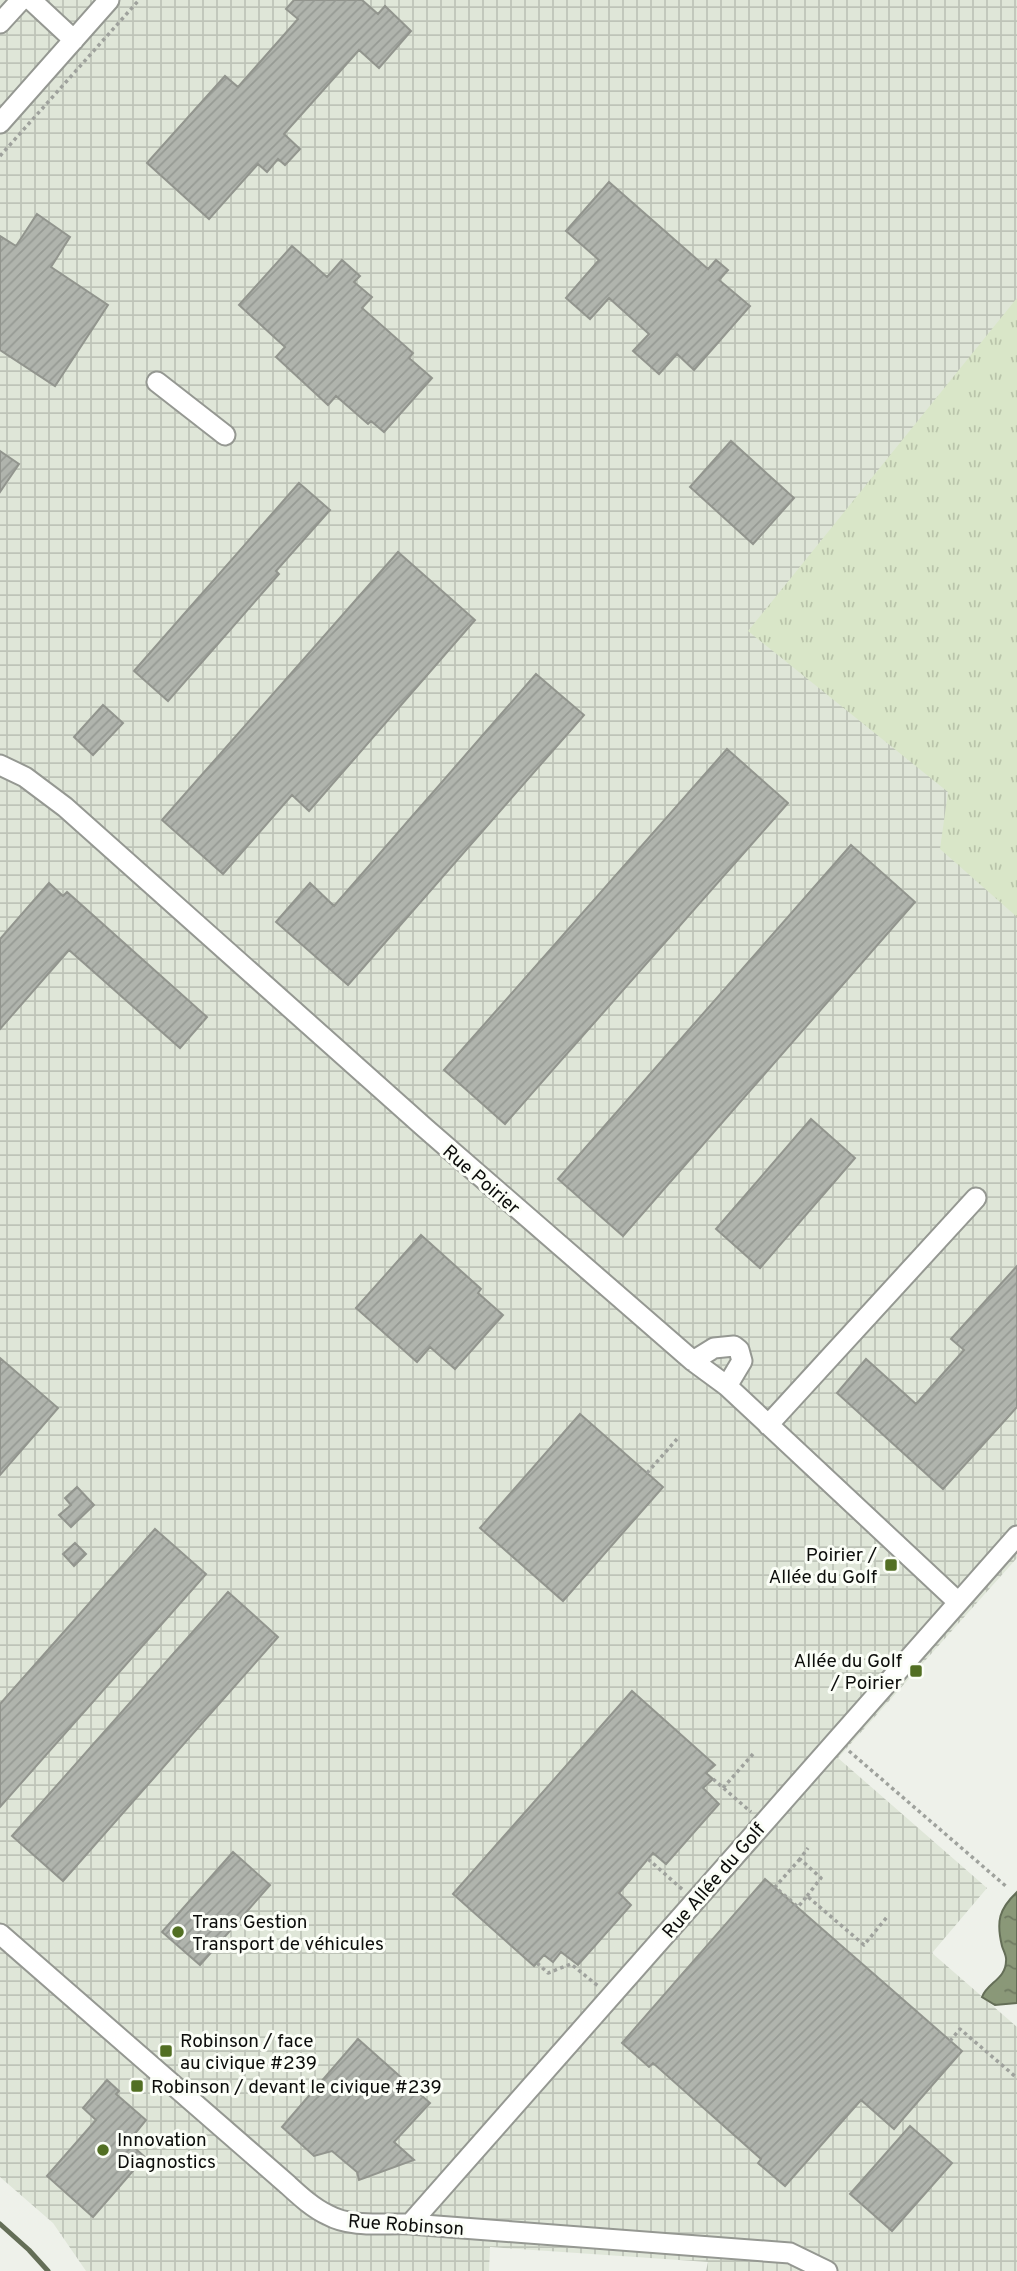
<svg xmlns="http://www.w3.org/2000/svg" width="1017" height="2271" font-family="Overpass,sans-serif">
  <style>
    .industrial { fill: url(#industrial-grid) }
    .grass { fill: url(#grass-tufts) }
    .water { fill: url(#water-ripples); stroke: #646e57; stroke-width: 2 }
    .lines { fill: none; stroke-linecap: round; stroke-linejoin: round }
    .stream { stroke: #646e57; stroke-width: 5 }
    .building { fill: url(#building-hatch); stroke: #92958e; stroke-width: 2 }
    .minor-casing { stroke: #959892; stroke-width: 23 }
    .path { stroke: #9fa29d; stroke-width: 3.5; stroke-dasharray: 3.5 3.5; stroke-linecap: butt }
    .minor { stroke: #fff; stroke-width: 19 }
    .poi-dot { fill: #526f23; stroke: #fbfef7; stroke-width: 2.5 }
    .labels { text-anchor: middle; stroke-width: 6; stroke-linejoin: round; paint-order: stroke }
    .street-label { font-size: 19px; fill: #0c0d0b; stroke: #fbfef7 }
    .poi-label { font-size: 19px; fill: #0c0d0b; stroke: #fbfef7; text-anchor: start }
  </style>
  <defs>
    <pattern id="industrial-grid" width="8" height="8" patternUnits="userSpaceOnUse" patternTransform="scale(1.75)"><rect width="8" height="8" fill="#dfe6d8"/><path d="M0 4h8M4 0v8" fill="none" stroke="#bec4b8"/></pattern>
    <pattern id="grass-tufts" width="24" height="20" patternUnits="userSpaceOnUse" patternTransform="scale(1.75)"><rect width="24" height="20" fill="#d9e6c8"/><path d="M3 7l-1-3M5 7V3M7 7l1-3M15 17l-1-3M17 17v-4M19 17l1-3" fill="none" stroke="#b9c4aa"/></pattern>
    <pattern id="water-ripples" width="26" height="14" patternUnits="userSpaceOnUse" patternTransform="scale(1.75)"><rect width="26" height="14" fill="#8a9878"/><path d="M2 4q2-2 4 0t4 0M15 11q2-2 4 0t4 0" fill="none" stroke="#6f7a61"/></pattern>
    <pattern id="building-hatch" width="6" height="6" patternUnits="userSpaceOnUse" patternTransform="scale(1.75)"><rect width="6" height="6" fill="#b0b4ad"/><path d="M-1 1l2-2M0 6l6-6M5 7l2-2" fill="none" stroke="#969a94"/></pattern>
  </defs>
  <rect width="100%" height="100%" fill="#eef1ea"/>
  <path class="industrial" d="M0 0H1017V1558L838 1758 987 1888 932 1953 1017 2027V2271H706L708 2262 490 2247 489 2271H86L53 2223 0 2177Z"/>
  <path class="grass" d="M1017 298V917L940 849 948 792 748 631Z"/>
  <path class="water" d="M1017 1892V2003L995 2005 982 1997C987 1983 1006 1979 1006 1961 1007 1956 1003 1950 1002 1946 996 1921 999 1909 1017 1892Z"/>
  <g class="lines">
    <path class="stream" d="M0 2224 29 2250 48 2271"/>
  </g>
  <path class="building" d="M294 0H362L378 14 385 6 411 31 379 68 359 50 284 134 300 149 285 165 278 159 267 172 258 164 209 219 147 163 225 76 238 87 298 19 286 9Z
    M609 182 708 269 716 260 728 270 719 280 750 306 694 370 677 354 659 374 633 351 649 334 609 298 590 319 566 298 599 260 566 231Z
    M37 214 70 237 51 267 108 305 55 386 0 350V236L16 246Z
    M292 246 327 277 342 260 360 276 354 282 372 297 362 308 413 353 409 358 432 378 384 432 371 421 368 424 336 396 328 405 276 357 285 347 239 305Z
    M731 441 794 498 753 544 690 487Z
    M0 451 19 464 0 492Z
    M299 483 330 510 276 571 279 574 168 701 134 671Z
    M398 552 475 620 309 811 292 795 223 874 162 820Z
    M536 674 584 715 348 985 276 922 310 883 334 906Z
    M103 705 123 723 93 755 74 737Z
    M727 749 788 803 505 1124 444 1070Z
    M851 845 915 902 623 1236 558 1179Z
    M49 883 63 896 67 892 207 1017 180 1048 69 950 0 1029V939Z
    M811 1119 855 1158 760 1268 716 1229Z
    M421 1235 481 1289 478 1293 503 1315 455 1369 430 1347 417 1362 356 1308Z
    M1017 1266V1407L943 1489 837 1393 866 1359 916 1404 964 1350 951 1339Z
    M0 1358 58 1408 0 1475Z
    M580 1414 663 1487 563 1601 480 1528Z
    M77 1487 94 1505 71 1527 59 1515 71 1505 65 1498Z
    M155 1529 206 1574 0 1807V1704Z
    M75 1543 86 1554 74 1566 63 1554Z
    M228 1592 278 1637 63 1881 12 1836Z
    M632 1691 715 1765 706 1773 713 1779 703 1788 719 1804 666 1864 653 1853 619 1893 631 1905 578 1965 561 1952 553 1962 544 1955 534 1966 453 1894Z
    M233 1852 270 1885 200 1965 162 1932Z
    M765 1879 962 2051 894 2129 861 2100 785 2186 758 2163 761 2159 653 2063 649 2067 622 2043Z
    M358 2039 430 2103 394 2142 414 2160 359 2180 357 2172 332 2151 314 2156 282 2127Z
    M107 2080 119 2091 116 2094 146 2120 128 2142 145 2157 93 2217 47 2176 96 2120 83 2108Z
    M910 2126 952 2163 892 2231 850 2194Z"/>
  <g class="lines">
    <defs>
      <path id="minor" d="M31 0 74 40
        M0 23 21 0
        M0 123 109 0
        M157 382 225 435
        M0 765 25 777 65 807 425 1128 693 1361 727 1386 958 1602
        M693 1361 714 1348 734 1346 739 1350 742 1361 727 1386
        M768 1425 976 1198
        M0 1934 288 2185C300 2196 313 2208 328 2215 351 2228 384 2223 410 2224L790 2253 827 2271
        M410 2224 1017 1536"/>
    </defs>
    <use href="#minor" class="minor-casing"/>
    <path class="path" d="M0 156 139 0
      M647 1473 677 1439
      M849 1751 1008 1888
      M713 1779 751 1812
      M723 1788 753 1754
      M648 1859 683 1890
      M800 1859 775 1887 798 1907 807 1896 864 1945 887 1917
      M807 1896 821 1878 800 1859 808 1848
      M537 1963 548 1973 571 1964 598 1986
      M950 2041 960 2029 1017 2078"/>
    <use href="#minor" class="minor"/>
  </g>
  <g class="poi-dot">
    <rect x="884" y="1558" width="14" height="14" rx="3.5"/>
    <rect x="909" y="1664" width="14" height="14" rx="3.5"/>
    <circle cx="178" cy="1932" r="7"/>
    <rect x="159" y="2044" width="14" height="14" rx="3.5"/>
    <rect x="130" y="2079" width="14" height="14" rx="3.5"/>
    <circle cx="103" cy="2150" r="7"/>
  </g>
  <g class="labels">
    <g class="street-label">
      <text transform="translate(482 1179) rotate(41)" y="7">Rue Poirier</text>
      <text transform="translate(713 1880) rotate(-49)" y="7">Rue Allée du Golf</text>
      <text transform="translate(406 2224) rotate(4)" y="7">Rue Robinson</text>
    </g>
    <g class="poi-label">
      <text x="877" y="1561" text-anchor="end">Poirier /<tspan x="877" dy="22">Allée du Golf</tspan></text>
      <text x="902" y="1667" text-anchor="end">Allée du Golf<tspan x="902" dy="22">/ Poirier</tspan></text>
      <text x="192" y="1928">Trans Gestion<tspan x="192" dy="22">Transport de véhicules</tspan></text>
      <text x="180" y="2047">Robinson / face<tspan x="180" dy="22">au civique #239</tspan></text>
      <text x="151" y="2093">Robinson / devant le civique #239</text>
      <text x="117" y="2146">Innovation<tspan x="117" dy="22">Diagnostics</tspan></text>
    </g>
  </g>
</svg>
